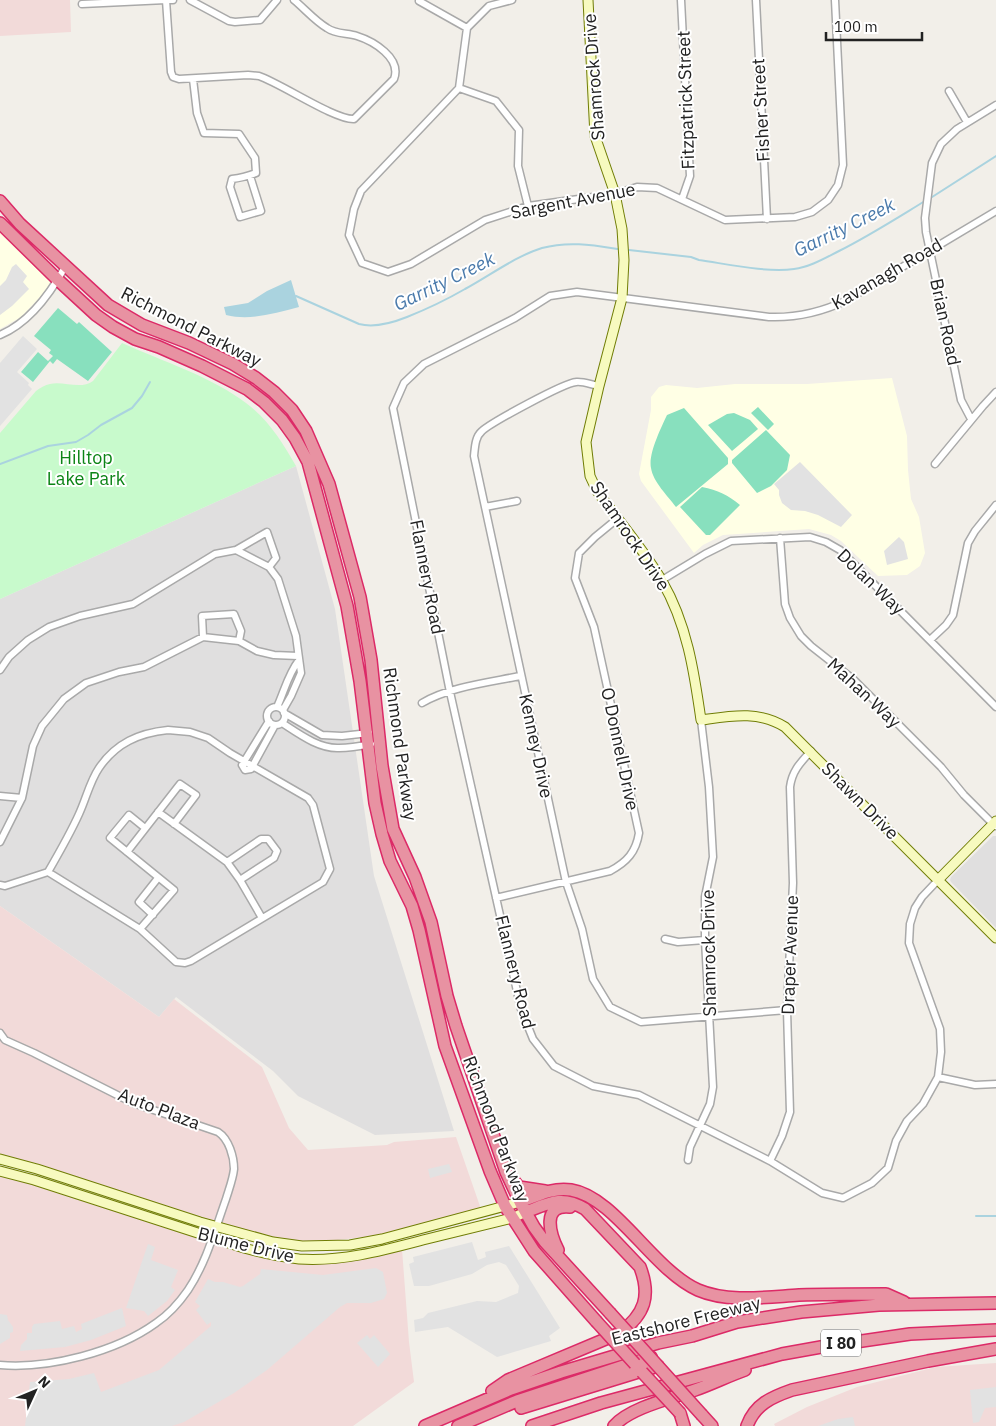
<svg xmlns="http://www.w3.org/2000/svg" width="996" height="1426" font-family="'IBM Plex Sans',sans-serif">
  <style>
    .residential { fill: #e0dfdf }
    .commercial { fill: #f2dad9 }
    .education { fill: #ffffe5 }
    .park { fill: #c8facc }
    .pitch { fill: #88e0be }
    .parking { fill: #e2e2e2 }
    .water { fill: #aad3df }
    .lines { fill: none; stroke-linecap: round; stroke-linejoin: round }
    .stream { stroke: #aad3df; stroke-width: 2 }
    .street-casing { stroke: #a9a9a9; stroke-width: 9 }
    .secondary-casing { stroke: #707d05; stroke-width: 11 }
    .highway-casing { stroke: #dc2a67; stroke-width: 14 }
    .street { stroke: #fff; stroke-width: 6 }
    .secondary { stroke: #f7fabf; stroke-width: 9 }
    .highway { stroke: #e892a2; stroke-width: 11 }
    .highway-bridge-casing { stroke: #dc2a67; stroke-width: 14; stroke-linecap: butt }
    .highway-bridge { stroke: #e892a2; stroke-width: 11 }
    .labels { text-anchor: middle; stroke-width: 4; stroke-linejoin: round; paint-order: stroke }
    .shield { fill: #fff; stroke: #646464; stroke-width: 1 }
    .shield-label { font-size: 16px; font-weight: bold; fill: #222 }
    .street-label { font-size: 18px; fill: #222; stroke: #fff }
    .park-label { font-size: 18px; fill: #0c8416; stroke: #fff }
    .water-label { font-size: 19px; font-style: italic; fill: #4a7aab; stroke: #fff }
  </style>
  <rect width="100%" height="100%" fill="#f2efe9"/>
  <path class="residential" d="M296 466 335 609 374 876 454 1131 375 1135 298 1096 273 1071 176 997 159 1017 0 906V599Z
    M993 836H996V928L951 882 950 880 951 877Z"/>
  <path class="commercial" d="M0 0H70L71 32 0 36Z
    M0 906 159 1017 174 999 262 1067 289 1128 308 1150 387 1145 394 1142 456 1137 482 1212 391 1234 311 1243 286 1242 215 1224 0 1158Z
    M0 1173 151 1221 257 1257 303 1263 402 1249 409 1342 414 1382 353 1426H0Z
    M996 1363V1426H775L774 1424 807 1407 857 1387 936 1367Z"/>
  <path class="education" d="M0 229 55 281 21 317 0 329Z
    M892 378 907 436 908 470 911 499 919 517 925 553 920 566 907 575 878 576 841 541 831 535 809 529 723 535 703 545 694 553 641 481 639 474 651 410V397L659 387 666 385 697 388 735 384H807Z"/>
  <path class="park" d="M122 343C162 361 212 377 246 403 268 419 283 443 296 466L0 599V433L36 391C40 388 45 385 50 384 64 381 81 390 93 381Z"/>
  <path class="pitch" d="M58 308 77 324 79 322 112 352 88 381 57 359 53 364 50 361 33 382 21 372 38 352 48 361 53 356 49 353 51 350 34 336Z
    M758 407 774 424 768 430 751 413Z
    M684 408 728 458V464L676 507C668 496 653 482 651 468 648 454 661 428 667 415Z
    M734 413 750 420 758 429 732 451 708 425 727 414Z
    M766 430 790 455 787 470 771 486 757 493 732 463V460Z
    M702 487C718 490 728 495 740 505L710 535H706L680 507Z"/>
  <path class="parking" d="M16 264 27 276 23 282 29 289 12 306 0 315V286L6 280 12 267Z
    M23 336 37 349 17 372 29 383 28 385 32 389 0 426V363Z
    M800 462 852 515 841 527 818 515 805 511 791 510 782 503 779 495V490L774 484Z
    M899 537 904 542 908 559 887 565 884 551Z
    M449 1164 452 1172 430 1178 428 1169Z
    M472 1242 478 1260 486 1257 485 1252 509 1246 560 1328 549 1336 551 1341 497 1357 448 1327 415 1332 414 1320 423 1318 428 1313 477 1301 496 1302 518 1293 519 1286 506 1265 499 1262 487 1265 472 1274 429 1286H414L409 1264 414 1262 413 1257Z
    M148 1244 155 1247 151 1260 178 1270 171 1287 175 1290 167 1301 148 1316 144 1311 126 1308Z
    M376 1268 383 1272 387 1293 384 1299 371 1303H347L340 1307 267 1370 234 1393 184 1422 172 1426H25L30 1382 69 1379 94 1373 101 1392 159 1370 211 1326V1322L207 1325 196 1310 200 1306 195 1302 208 1279 215 1282H223L240 1287 243 1286 260 1274 261 1269 323 1275Z
    M122 1308 126 1326 91 1340 65 1347 20 1351 21 1345 27 1339V1333H32V1327L34 1324 60 1321 62 1329 74 1326 76 1332 82 1329 81 1324Z
    M0 1314 7 1315 8 1320 13 1327V1332L10 1333V1338L0 1344Z
    M367 1335 370 1339 374 1335 390 1354 378 1367 357 1343Z
    M996 1387V1407L985 1408 979 1422 973 1423 970 1390Z
    M853 1417 855 1426H818L838 1419Z"/>
  <path class="water" d="M291 280 299 307C275 313 251 321 226 315L224 307 248 303 267 291Z"/>
  <g class="lines">
    <path class="stream" d="M929 199 996 156
      M629 250 691 257 699 260C727 264 767 273 794 269 810 267 825 258 839 251 869 236 897 218 925 201
      M294 297 296 296 359 324C374 328 392 323 407 317 427 309 446 300 465 289 489 276 516 256 542 248 568 241 592 245 618 249
      M0 464 48 446 76 442 88 435 101 425 132 408 142 396 150 382
      M976 1216H996"/>
    <defs>
      <path id="street" d="M173 0H166L171 72 173 77 179 79 248 75 259 76C282 84 335 120 354 119L394 79C402 58 373 41 357 36 348 33 335 34 327 28 315 21 305 9 294 0
        M190 0 229 21 235 22 260 20 277 0
        M512 0 489 6 467 28 459 88 361 191 354 209 349 235 362 263 388 272 411 264 485 220 528 206 615 194 637 187 657 188 725 220 795 217 812 212 828 200 838 185 843 165 835 0
        M681 0 690 176 682 199
        M756 0 767 219
        M419 1 467 28
        M82 4 166 0
        M193 79 197 113 204 133 239 134 255 158 256 173C248 176 241 178 232 179L230 187 240 217 261 211 250 176
        M459 88 496 101 519 130 518 166 528 206
        M949 91 967 122
        M0 335C29 323 50 294 65 267
        M599 386C592 385 583 381 576 382 564 383 492 422 482 431 475 437 475 447 474 456L566 882 582 929 593 979 610 1007 641 1022 787 1010
        M971 419 961 400 926 232 925 218 932 163 941 144 957 129 996 105
        M935 464 983 406 996 392
        M485 507 517 501
        M780 538 785 604 790 618 801 636 811 646 853 679 941 767 964 795 995 826
        M236 550 267 532 276 558 269 567
        M662 580 705 554 731 541 810 537 826 542 840 550 996 707
        M203 637 202 616 234 614 241 631 239 641
        M930 640 946 625 953 615 968 543 975 531 996 505
        M0 670 9 657 28 640 49 627 80 616 133 604 215 554 236 550 269 567 278 579 296 636 301 673 291 696 283 710
        M422 703C448 687 491 682 520 676
        M277 707C284 692 288 674 299 660
        M267 716a9 9 0 1 1 18 0a9 9 0 1 1-18 0Z
        M284 713 322 735 342 736 369 733
        M269 721 242 765 245 770 251 769 275 725
        M282 723C299 734 319 749 339 748 349 748 361 746 371 744
        M168 730 190 732 208 738 230 753 308 798 313 805 330 869 323 882 191 961 185 963 176 962 140 929 48 872C59 853 70 834 79 814 86 799 90 781 99 768 116 743 139 733 168 730Z
        M0 796 22 798
        M158 812 227 862 240 880 262 918
        M0 842 22 798 33 746 42 726 64 699 86 683 119 672 144 667 203 637 239 641 257 651 274 655 298 656
        M127 852 180 784 196 795 174 824
        M227 862 261 839H268L277 851 274 858 240 880
        M939 879 922 897 915 908 910 924 909 943 940 1029 941 1052 938 1077 923 1104 907 1121 896 1141 888 1168 872 1183 843 1198 822 1193 770 1161 639 1095 593 1086 554 1066 533 1039 521 1009 450 692 393 408 404 383 424 364 515 318 550 296 577 292 769 317C797 318 822 312 847 300L996 211
        M0 885 5 886 48 872
        M496 898 610 871C627 862 636 852 639 833L594 627 575 578 579 553 595 537 617 519
        M153 915 139 902 158 878
        M140 929 174 890 110 838 129 815 145 828
        M665 939 678 942 705 940
        M0 1033 5 1040 34 1053 133 1103 218 1132C229 1139 234 1157 234 1169 233 1179 229 1189 226 1199 215 1230 206 1263 188 1290 179 1303 168 1315 156 1323 116 1352 49 1369 0 1365
        M938 1077 975 1085 996 1084
        M688 1160 690 1147 710 1104 713 1087 705 940V897L713 857 709 787 701 720
        M770 1161 782 1136 790 1112 787 1010 793 883 790 787C792 771 800 763 811 751"/>
      <path id="secondary" d="M588 0 595 136 615 194 622 229 624 260 622 298 599 386 586 442 590 476 597 491C617 519 645 551 662 581 687 624 694 671 701 720 730 716 758 710 785 727L996 938
        M939 879 996 821
        M0 1159 37 1169 200 1222 273 1242 302 1246 350 1245 382 1239 520 1202
        M0 1171 34 1180 244 1248C262 1253 280 1257 299 1259 343 1262 385 1250 427 1239 455 1232 483 1225 512 1218L526 1212"/>
      <path id="highway" d="M0 201 20 224 108 305 142 325 189 343 233 364 256 378 274 392 292 410 306 431 329 484 360 597 371 660 382 766 393 829 415 877 431 922 447 996 456 1026 506 1172 520 1202 534 1227 545 1242 610 1313
        M0 223 58 280 96 315 113 327 135 339 159 347 202 366 247 389 264 402 282 420 295 438 308 462 347 606 360 681 375 803 382 834 390 861 412 906 419 930 445 1046 490 1171 505 1206 534 1251 596 1321
        M511 1177 519 1187 545 1191
        M520 1202C536 1196 553 1187 571 1190 615 1197 653 1270 698 1290 728 1303 767 1297 799 1295 828 1294 857 1294 886 1294L904 1302
        M558 1250C550 1234 541 1204 570 1207
        M492 1391 508 1380 620 1333C645 1314 651 1296 640 1267L585 1209C562 1195 549 1203 526 1212
        M521 1408 658 1366
        M680 1413 684 1426
        M702 1415 712 1426
        M425 1426 511 1389 561 1372 658 1343 692 1336 737 1322 801 1312 879 1305 996 1303
        M458 1426 517 1401 651 1357
        M532 1426 601 1403 782 1354 821 1347 910 1334 996 1330
        M614 1426C629 1408 672 1398 695 1390 712 1384 728 1376 745 1370
        M747 1426C755 1404 772 1397 792 1390L928 1361 996 1349"/>
    </defs>
    <use href="#street" class="street-casing"/>
    <use href="#secondary" class="secondary-casing"/>
    <use href="#highway" class="highway-casing"/>
    <use href="#street" class="street"/>
    <use href="#secondary" class="secondary"/>
    <use href="#highway" class="highway"/>
    <defs>
      <path id="highway-bridge" d="M610 1313 702 1415
        M596 1321 635 1364
        M642 1372 680 1413"/>
    </defs>
    <use href="#highway-bridge" class="highway-bridge-casing"/>
    <use href="#highway-bridge" class="highway-bridge"/>
  </g>
  <g class="labels">
    <rect class="shield" x="821" y="1329.5" width="40" height="27" rx="4"/>
    <g class="shield-label">
      <text x="841" y="1349">I 80</text>
    </g>
    <g class="street-label">
      <text transform="translate(594 77) rotate(-94)" y="6">Shamrock Drive</text>
      <text transform="translate(686 100) rotate(-92)" y="6">Fitzpatrick Street</text>
      <text transform="translate(761 110) rotate(-93)" y="6">Fisher Street</text>
      <text transform="translate(573 201) rotate(-11)" y="6">Sargent Avenue</text>
      <text transform="translate(887 274) rotate(-30)" y="6">Kavanagh Road</text>
      <text transform="translate(945 322) rotate(78)" y="6">Brian Road</text>
      <text transform="translate(191 327) rotate(27)" y="6">Richmond Parkway</text>
      <text transform="translate(630 536) rotate(56)" y="6">Shamrock Drive</text>
      <text transform="translate(427 577) rotate(79)" y="6">Flannery Road</text>
      <text transform="translate(871 582) rotate(44)" y="6">Dolan Way</text>
      <text transform="translate(864 693) rotate(43)" y="6">Mahan Way</text>
      <text transform="translate(400 744) rotate(82)" y="6">Richmond Parkway</text>
      <text transform="translate(536 746) rotate(78)" y="6">Kenney Drive</text>
      <text transform="translate(620 749) rotate(78)" y="6">O Donnell Drive</text>
      <text transform="translate(860 801) rotate(45)" y="6">Shawn Drive</text>
      <text transform="translate(709 953) rotate(-91)" y="6">Shamrock Drive</text>
      <text transform="translate(790 955) rotate(-88)" y="6">Draper Avenue</text>
      <text transform="translate(515 972) rotate(76)" y="6">Flannery Road</text>
      <text transform="translate(159 1109) rotate(21)" y="6">Auto Plaza</text>
      <text transform="translate(496 1129) rotate(69)" y="6">Richmond Parkway</text>
      <text transform="translate(246 1245) rotate(14)" y="6">Blume Drive</text>
      <text transform="translate(686 1321) rotate(-14)" y="6">Eastshore Freeway</text>
    </g>
    <g class="park-label">
      <text x="86" y="464">Hilltop<tspan x="86" dy="21">Lake Park</tspan></text>
    </g>
    <g class="water-label">
      <text transform="translate(844 227) rotate(-26)" y="7">Garrity Creek</text>
      <text transform="translate(444 281) rotate(-26)" y="7">Garrity Creek</text>
    </g>
  </g>
  <g transform="translate(35 1391) rotate(46)" stroke="#ffffff" stroke-width="4" paint-order="stroke">
  <path d="M0-4L9 19L0 12L-9 19Z" fill="#222222"/>
  <text y="-8" font-size="14" font-weight="bold" text-anchor="middle" fill="#222222">N</text>
  </g>
  <path d="M826 32v8h96v-8" fill="none" stroke="#222222" stroke-width="2.5"/>
  <text x="834" y="32" font-size="15" fill="#222222" stroke="#ffffff" stroke-width="4" paint-order="stroke">100 m</text>
</svg>
